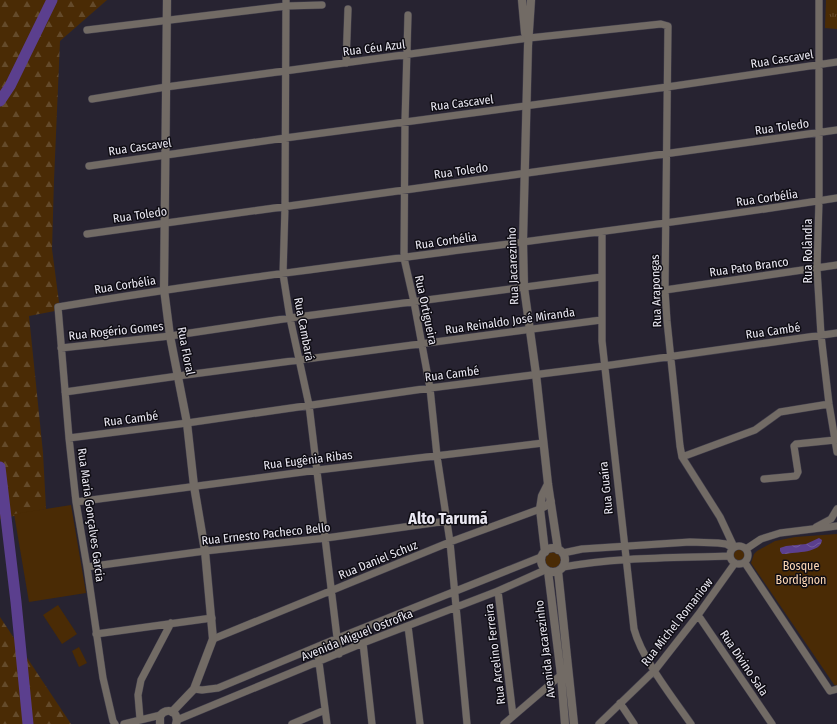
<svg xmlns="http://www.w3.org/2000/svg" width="837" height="724" font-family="'Fira Sans Condensed',sans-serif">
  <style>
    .grass { fill: url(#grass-tufts) }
    .forest { fill: url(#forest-firs) }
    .green { fill: #4a2b05 }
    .water { fill: url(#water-waves) }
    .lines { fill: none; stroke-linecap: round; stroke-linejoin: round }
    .river { stroke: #5b3f8e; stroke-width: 11 }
    .minor-casing { stroke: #423f4c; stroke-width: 8 }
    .tertiary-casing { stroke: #423f4c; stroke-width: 9 }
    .minor { stroke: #726b65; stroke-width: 7 }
    .tertiary { stroke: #726b65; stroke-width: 8 }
    .labels { text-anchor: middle; stroke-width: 3; stroke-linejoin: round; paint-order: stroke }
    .street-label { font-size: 12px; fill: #eae8f2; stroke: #0f0d14 }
    .park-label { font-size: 12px; fill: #fed8b5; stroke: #0f0d14 }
    .district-label { font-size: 16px; font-weight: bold; fill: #eae8f2; stroke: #0f0d14 }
  </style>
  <defs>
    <pattern id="grass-tufts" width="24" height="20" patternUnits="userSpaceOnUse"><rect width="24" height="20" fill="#4a2b05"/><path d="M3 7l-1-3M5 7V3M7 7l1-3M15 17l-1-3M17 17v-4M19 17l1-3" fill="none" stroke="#644a2a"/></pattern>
    <pattern id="forest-firs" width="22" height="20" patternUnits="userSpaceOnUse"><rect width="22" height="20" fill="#4a2b05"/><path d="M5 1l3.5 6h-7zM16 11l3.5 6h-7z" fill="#644a2a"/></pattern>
    <pattern id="water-waves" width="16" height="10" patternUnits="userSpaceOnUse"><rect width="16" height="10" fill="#5b3f8e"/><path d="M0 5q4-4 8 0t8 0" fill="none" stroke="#735b9e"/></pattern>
  </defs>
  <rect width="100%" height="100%" fill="#272331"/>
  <path class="grass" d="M826 0H837V29L825 28Z"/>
  <path class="forest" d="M0 0H107L60 41 54 180 52 249 60 310 29 316 43 453 46 509 0 519Z
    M0 617 71 724H0Z"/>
  <path class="green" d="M71 505 86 593 29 602 14 514Z
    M837 534V685L835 686 751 563 754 554 757 551 775 541 795 537Z
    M732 555a7 7 0 1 1 14 0a7 7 0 1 1-14 0Z
    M545 560a8 8 0 1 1 16 0a8 8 0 1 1-16 0Z
    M58 605 77 634 62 644 43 615Z
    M79 647 87 663 79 667 72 651Z"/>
  <path class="water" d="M819 538 822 540C821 553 796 552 785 554H782L780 551V548L786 546 806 544Z"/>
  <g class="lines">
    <path class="river" d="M0 101 10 86 52 0
      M0 467 16 602 28 724"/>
    <defs>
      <path id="minor" d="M286 0 285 207 283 274 290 318 309 405 339 654
        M819 0V201L817 269 821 335 829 404 837 452
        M408 15 405 121 404 258 414 302 430 388 437 456 450 542 467 724
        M87 30 286 6 322 5
        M346 63 348 9
        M92 99 166 87 529 38 661 24 668 26 665 290 667 321 680 446 682 457 720 517 734 547
        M89 166 285 138 667 87 837 62
        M602 232V341L634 629C642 659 673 698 691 724
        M87 234 837 130
        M665 290 837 265
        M61 348 170 336 290 318 601 277
        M65 392 178 376 601 320
        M69 438 187 423 430 388 604 366 837 333
        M682 457 755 430 780 412 829 404
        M764 479 796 476 798 472 794 446 796 444 835 440
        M76 502 318 470 543 443
        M816 527 831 519 837 509
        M730 555a9 9 0 1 1 18 0a9 9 0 1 1-18 0Z
        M746 549 761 539 780 533 837 526
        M563 553 582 549 690 542 718 543 726 544 733 548
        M745 563 830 691 837 689
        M87 567 205 551 326 538 447 521
        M563 567C618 557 674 558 730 556
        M498 591 513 716
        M698 615 772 724
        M408 626 420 724
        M96 634 212 618
        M213 639 450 542 540 509 546 506 551 501
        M363 643 372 724
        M317 647 327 724
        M194 689 202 690 218 688 338 638 541 557
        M620 703 634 724
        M140 719 138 695 141 680 171 623
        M177 720 363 643 498 591 545 570
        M115 724 113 721 103 678 87 567 76 502 69 438 58 307C317 264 578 239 837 198
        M124 724 161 715
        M292 724 325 710
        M504 724 561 675
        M599 724 655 670 698 615 735 563"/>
      <path id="tertiary" d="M167 0 164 289 170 336 187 423 194 486 205 551 213 639 194 689 172 712
        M522 0 525 33
        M531 0 528 46 523 241 524 287 536 374 548 484 558 550
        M541 560a12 12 0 1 1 24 0a12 12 0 1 1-24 0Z
        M545 552 540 509 542 496 548 484
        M548 571 561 675 565 724
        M558 571 574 724
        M160 724V716C167 706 180 712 176 724"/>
    </defs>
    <use href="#minor" class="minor-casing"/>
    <use href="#tertiary" class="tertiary-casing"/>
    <use href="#minor" class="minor"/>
    <use href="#tertiary" class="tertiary"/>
  </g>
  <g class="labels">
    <g class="street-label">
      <text transform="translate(374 48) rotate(-7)" y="4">Rua Céu Azul</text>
      <text transform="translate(782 59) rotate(-9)" y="4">Rua Cascavel</text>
      <text transform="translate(462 103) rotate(-7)" y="4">Rua Cascavel</text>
      <text transform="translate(782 127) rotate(-8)" y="4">Rua Toledo</text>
      <text transform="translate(140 147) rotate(-8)" y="4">Rua Cascavel</text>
      <text transform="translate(461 171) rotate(-8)" y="4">Rua Toledo</text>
      <text transform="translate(767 198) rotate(-8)" y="4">Rua Corbélia</text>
      <text transform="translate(140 215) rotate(-8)" y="4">Rua Toledo</text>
      <text transform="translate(446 241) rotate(-8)" y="4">Rua Corbélia</text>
      <text transform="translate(808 251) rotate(-90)" y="4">Rua Rolândia</text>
      <text transform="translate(513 266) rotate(-92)" y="4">Rua Jacarezinho</text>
      <text transform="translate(749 267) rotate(-8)" y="4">Rua Pato Branco</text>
      <text transform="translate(125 285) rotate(-9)" y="4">Rua Corbélia</text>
      <text transform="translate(656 291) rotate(-92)" y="4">Rua Arapongas</text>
      <text transform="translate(426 310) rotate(78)" y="4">Rua Ortigueira</text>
      <text transform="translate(510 321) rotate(-8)" y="4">Rua Reinaldo José Miranda</text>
      <text transform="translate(304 329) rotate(79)" y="4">Rua Cambará</text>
      <text transform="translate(116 331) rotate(-6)" y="4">Rua Rogério Gomes</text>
      <text transform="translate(773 331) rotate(-8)" y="4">Rua Cambé</text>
      <text transform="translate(186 351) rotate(79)" y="4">Rua Floral</text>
      <text transform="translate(452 374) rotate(-7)" y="4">Rua Cambé</text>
      <text transform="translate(131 419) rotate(-7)" y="4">Rua Cambé</text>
      <text transform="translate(308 460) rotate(-7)" y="4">Rua Eugênia Ribas</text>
      <text transform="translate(606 488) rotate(-96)" y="4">Rua Guaíra</text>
      <text transform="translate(91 515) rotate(82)" y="4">Rua Maria Gonçalves Garcia</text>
      <text transform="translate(266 534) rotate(-6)" y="4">Rua Ernesto Pacheco Bello</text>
      <text transform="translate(378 560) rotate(-22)" y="4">Rua Daniel Schuz</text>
      <text transform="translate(677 622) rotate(-52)" y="4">Rua Michel Romaniow</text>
      <text transform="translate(357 635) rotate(-22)" y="4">Avenida Miguel Ostrofka</text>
      <text transform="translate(545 649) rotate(-97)" y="4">Avenida Jacarezinho</text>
      <text transform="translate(495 654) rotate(-97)" y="4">Rua Arcelino Ferreira</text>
      <text transform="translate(744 663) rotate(56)" y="4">Rua Divino Sala</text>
    </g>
    <g class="park-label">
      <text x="801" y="570">Bosque<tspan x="801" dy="14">Bordignon</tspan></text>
    </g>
    <g class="district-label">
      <text x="448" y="524">Alto Tarumã</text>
    </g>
  </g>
</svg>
